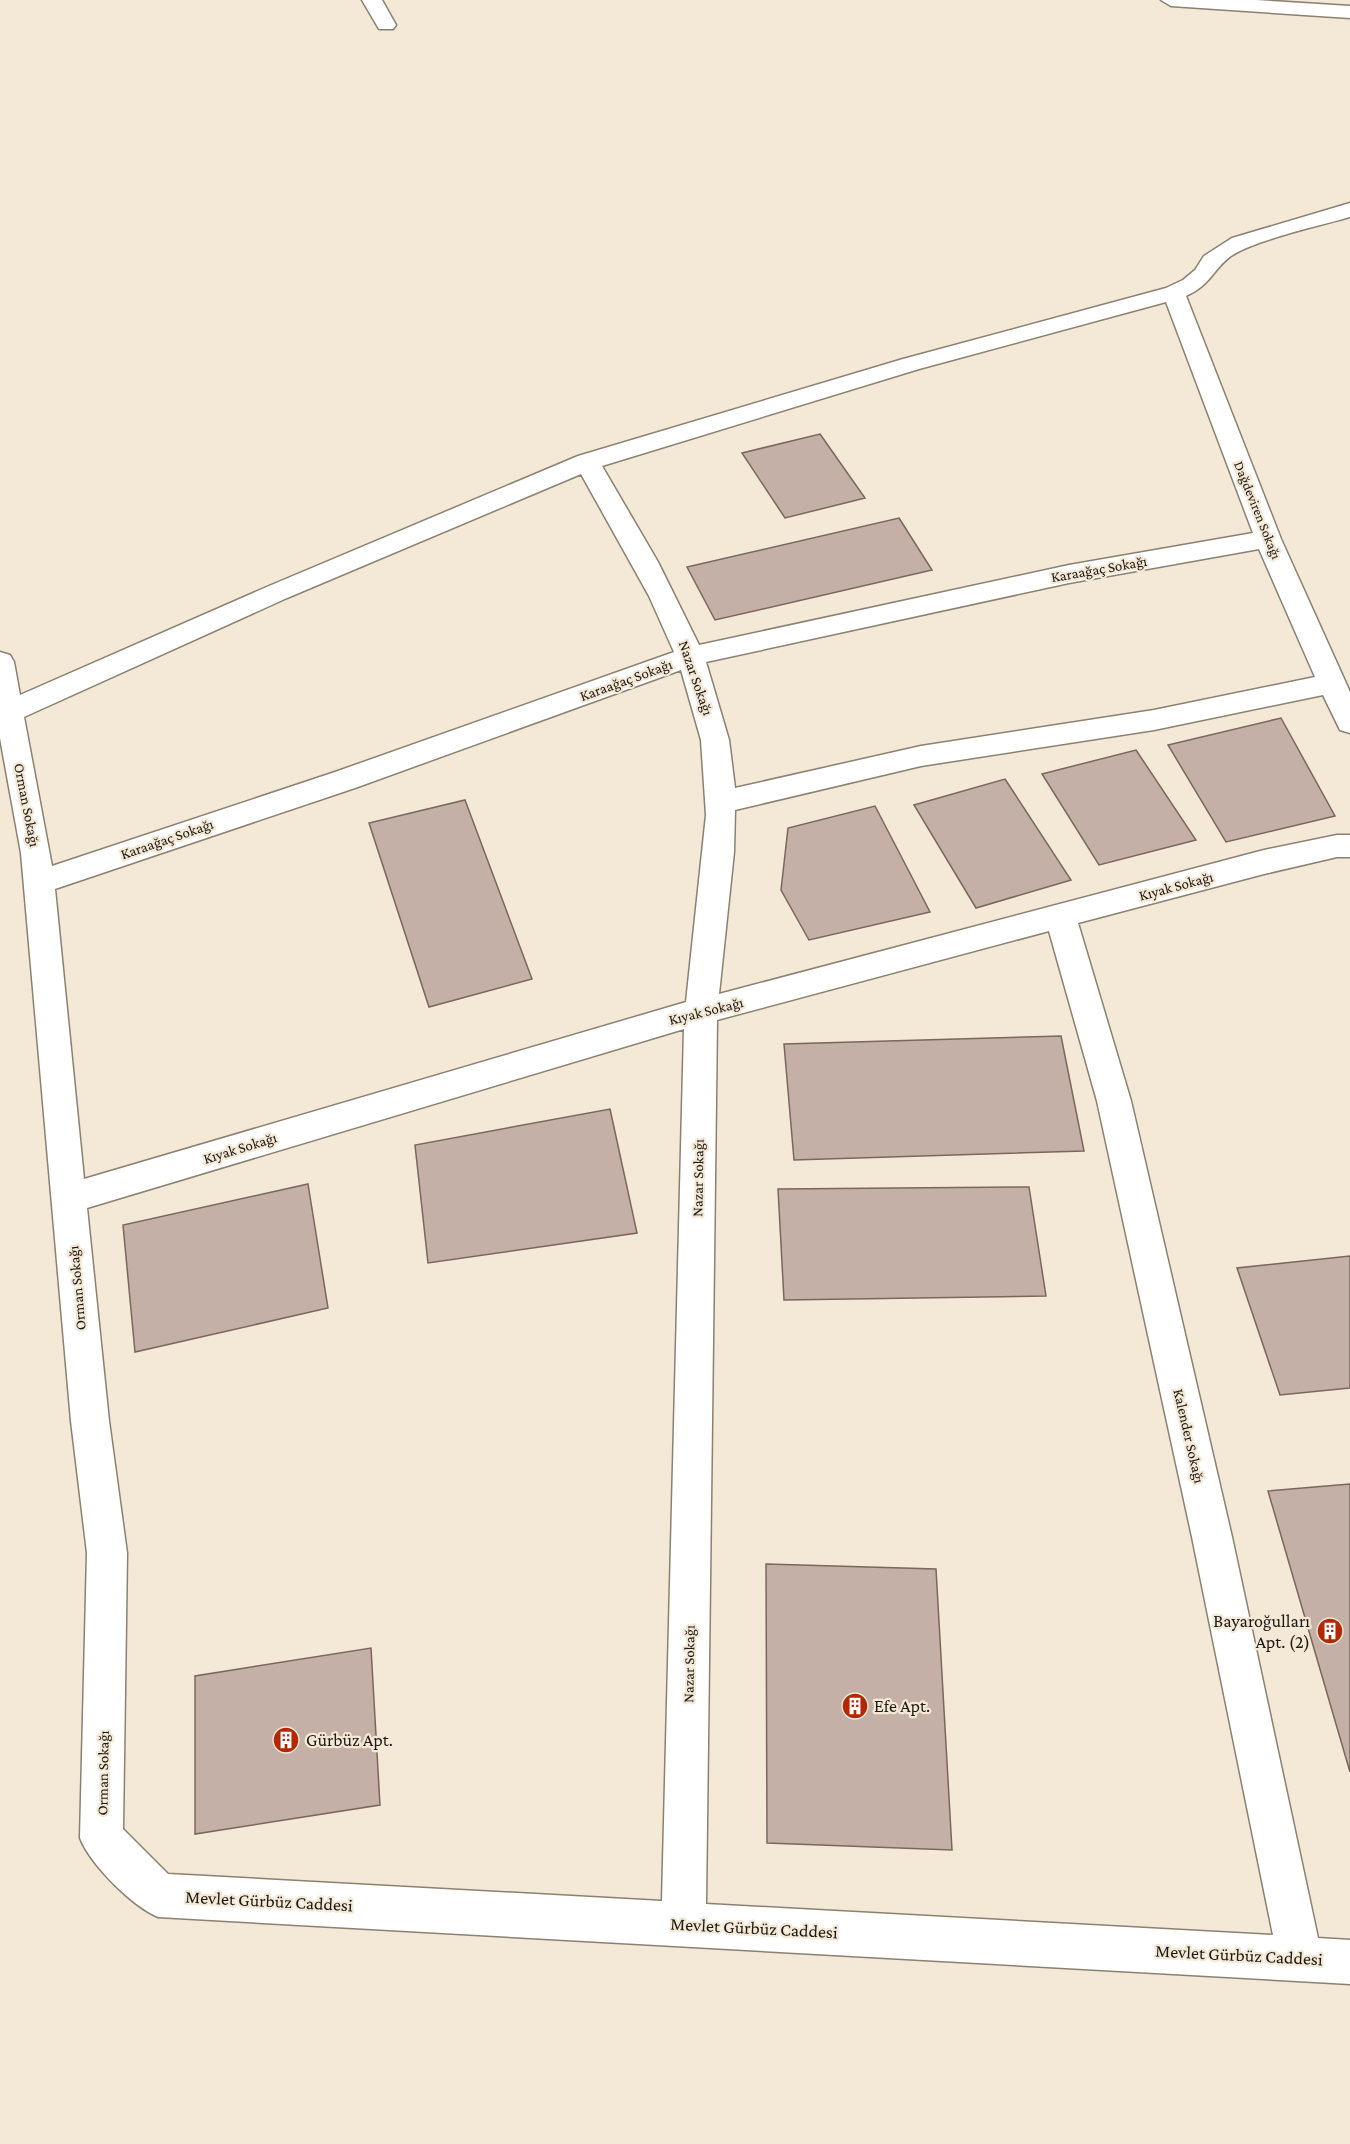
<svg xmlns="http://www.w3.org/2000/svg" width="1350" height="2144" font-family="'Crimson Pro',serif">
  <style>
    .building { fill: #c4b0a6; stroke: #79675e; stroke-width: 1.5 }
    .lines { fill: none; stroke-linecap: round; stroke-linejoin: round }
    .street-casing { stroke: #8b8171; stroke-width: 3 }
    .street { fill: #fff; fill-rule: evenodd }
    .labels { text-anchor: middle; stroke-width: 4.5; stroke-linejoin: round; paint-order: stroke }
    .far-street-label { font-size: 14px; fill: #1c1812; stroke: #f4e9d7 }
    .street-label { font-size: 15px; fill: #1c1812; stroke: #f4e9d7 }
    .near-poi-label { font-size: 18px; fill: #1c1812; stroke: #f4e9d7; text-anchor: start }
    .near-street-label { font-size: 18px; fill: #1c1812; stroke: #f4e9d7 }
  </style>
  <rect width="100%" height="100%" fill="#f4e9d7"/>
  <path class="building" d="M820 434 865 498 785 518 742 453Z
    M899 518 932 570 715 620 687 567Z
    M1281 718 1335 816 1226 842 1168 745Z
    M1136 750 1196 840 1099 865 1042 774Z
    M1005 779 1071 880 976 908 914 805Z
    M465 800 532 979 429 1007 369 823Z
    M875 806 930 912 809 940 781 890 788 828Z
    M1061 1036 1084 1151 794 1160 784 1044Z
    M610 1109 637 1233 428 1263 415 1145Z
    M308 1184 328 1308 135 1352 123 1225Z
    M1029 1187 1046 1296 784 1300 778 1189Z
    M1350 1256V1388L1280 1395 1237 1268Z
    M1350 1484V1772L1268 1491Z
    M766 1564 936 1569 952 1850 767 1843Z
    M371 1648 380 1805 195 1834V1676Z"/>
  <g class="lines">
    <defs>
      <path id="street" d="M362 0H382L396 25 393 29H379Z
        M1161 0H1256L1350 6V18L1171 6Z
        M1350 203V217C1319 226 1255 240 1231 256 1212 270 1212 284 1186 296L1281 539 1350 692V733L1340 730 1323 695 1154 730 921 766 735 810 734 852 719 994 1264 850 1337 835H1350V857H1337L1264 874 1078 923 1131 1101 1232 1537 1318 1938 1350 1940V1984L158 1917C132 1906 90 1864 80 1838L87 1553 71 1421 21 853 0 738V652L10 655 14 662 20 695 269 586 578 456 903 359 1166 288 1183 280 1195 270 1204 256 1232 238ZM1166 302 1253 533 1069 565 699 645 658 562 602 466 919 369ZM581 474 649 596 674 652 335 772 52 866 24 717 287 598ZM1259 549 1315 677 1154 710 921 746 735 788 729 740 706 662 1069 583ZM681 670 701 740 706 815 686 1002 84 1179 55 889 355 788ZM1049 931 1097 1101 1192 1537 1273 1935 706 1904 717 1020ZM684 1029 662 1901 168 1874 123 1829 127 1553 109 1421 87 1208Z"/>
    </defs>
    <use href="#street" class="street-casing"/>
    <use href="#street" class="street"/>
  </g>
  <defs>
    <symbol id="building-disc" viewBox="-11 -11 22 22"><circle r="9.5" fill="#b32703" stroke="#f4e9d7"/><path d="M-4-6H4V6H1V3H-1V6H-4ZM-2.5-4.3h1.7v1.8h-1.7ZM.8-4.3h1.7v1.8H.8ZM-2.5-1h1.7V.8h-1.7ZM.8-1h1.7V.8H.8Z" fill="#fff"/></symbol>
  </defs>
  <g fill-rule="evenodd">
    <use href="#building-disc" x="1315" y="1616" width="30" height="30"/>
    <use href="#building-disc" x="840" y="1691" width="30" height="30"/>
    <use href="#building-disc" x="271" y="1725" width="30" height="30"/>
  </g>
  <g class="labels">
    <g class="far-street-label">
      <text transform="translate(1258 510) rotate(68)" y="5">Dağdeviren Sokağı</text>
    </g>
    <g class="street-label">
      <text transform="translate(1099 569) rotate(-10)" y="5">Karaağaç Sokağı</text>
      <text transform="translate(696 678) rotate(71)" y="5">Nazar Sokağı</text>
      <text transform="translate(626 680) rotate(-20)" y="5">Karaağaç Sokağı</text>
      <text transform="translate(27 805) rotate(79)" y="5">Orman Sokağı</text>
      <text transform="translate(167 839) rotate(-19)" y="5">Karaağaç Sokağı</text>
      <text transform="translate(1176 886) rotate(-15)" y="5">Kıyak Sokağı</text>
      <text transform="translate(706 1011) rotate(-14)" y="5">Kıyak Sokağı</text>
      <text transform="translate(240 1148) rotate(-17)" y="5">Kıyak Sokağı</text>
      <text transform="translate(698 1178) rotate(-89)" y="5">Nazar Sokağı</text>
      <text transform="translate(77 1288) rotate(-95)" y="5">Orman Sokağı</text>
      <text transform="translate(1189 1436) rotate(77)" y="5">Kalender Sokağı</text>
      <text transform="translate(689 1664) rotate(-89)" y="5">Nazar Sokağı</text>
      <text transform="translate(103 1773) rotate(-89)" y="5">Orman Sokağı</text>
    </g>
    <g class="near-poi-label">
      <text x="1310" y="1627" text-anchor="end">Bayaroğulları<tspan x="1310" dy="21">Apt. (2)</tspan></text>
      <text x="874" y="1712">Efe Apt.</text>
      <text x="306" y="1746">Gürbüz Apt.</text>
    </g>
    <g class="near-street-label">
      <text transform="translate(269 1901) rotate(3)" y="6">Mevlet Gürbüz Caddesi</text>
      <text transform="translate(754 1928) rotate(3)" y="6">Mevlet Gürbüz Caddesi</text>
      <text transform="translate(1239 1955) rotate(3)" y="6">Mevlet Gürbüz Caddesi</text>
    </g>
  </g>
</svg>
